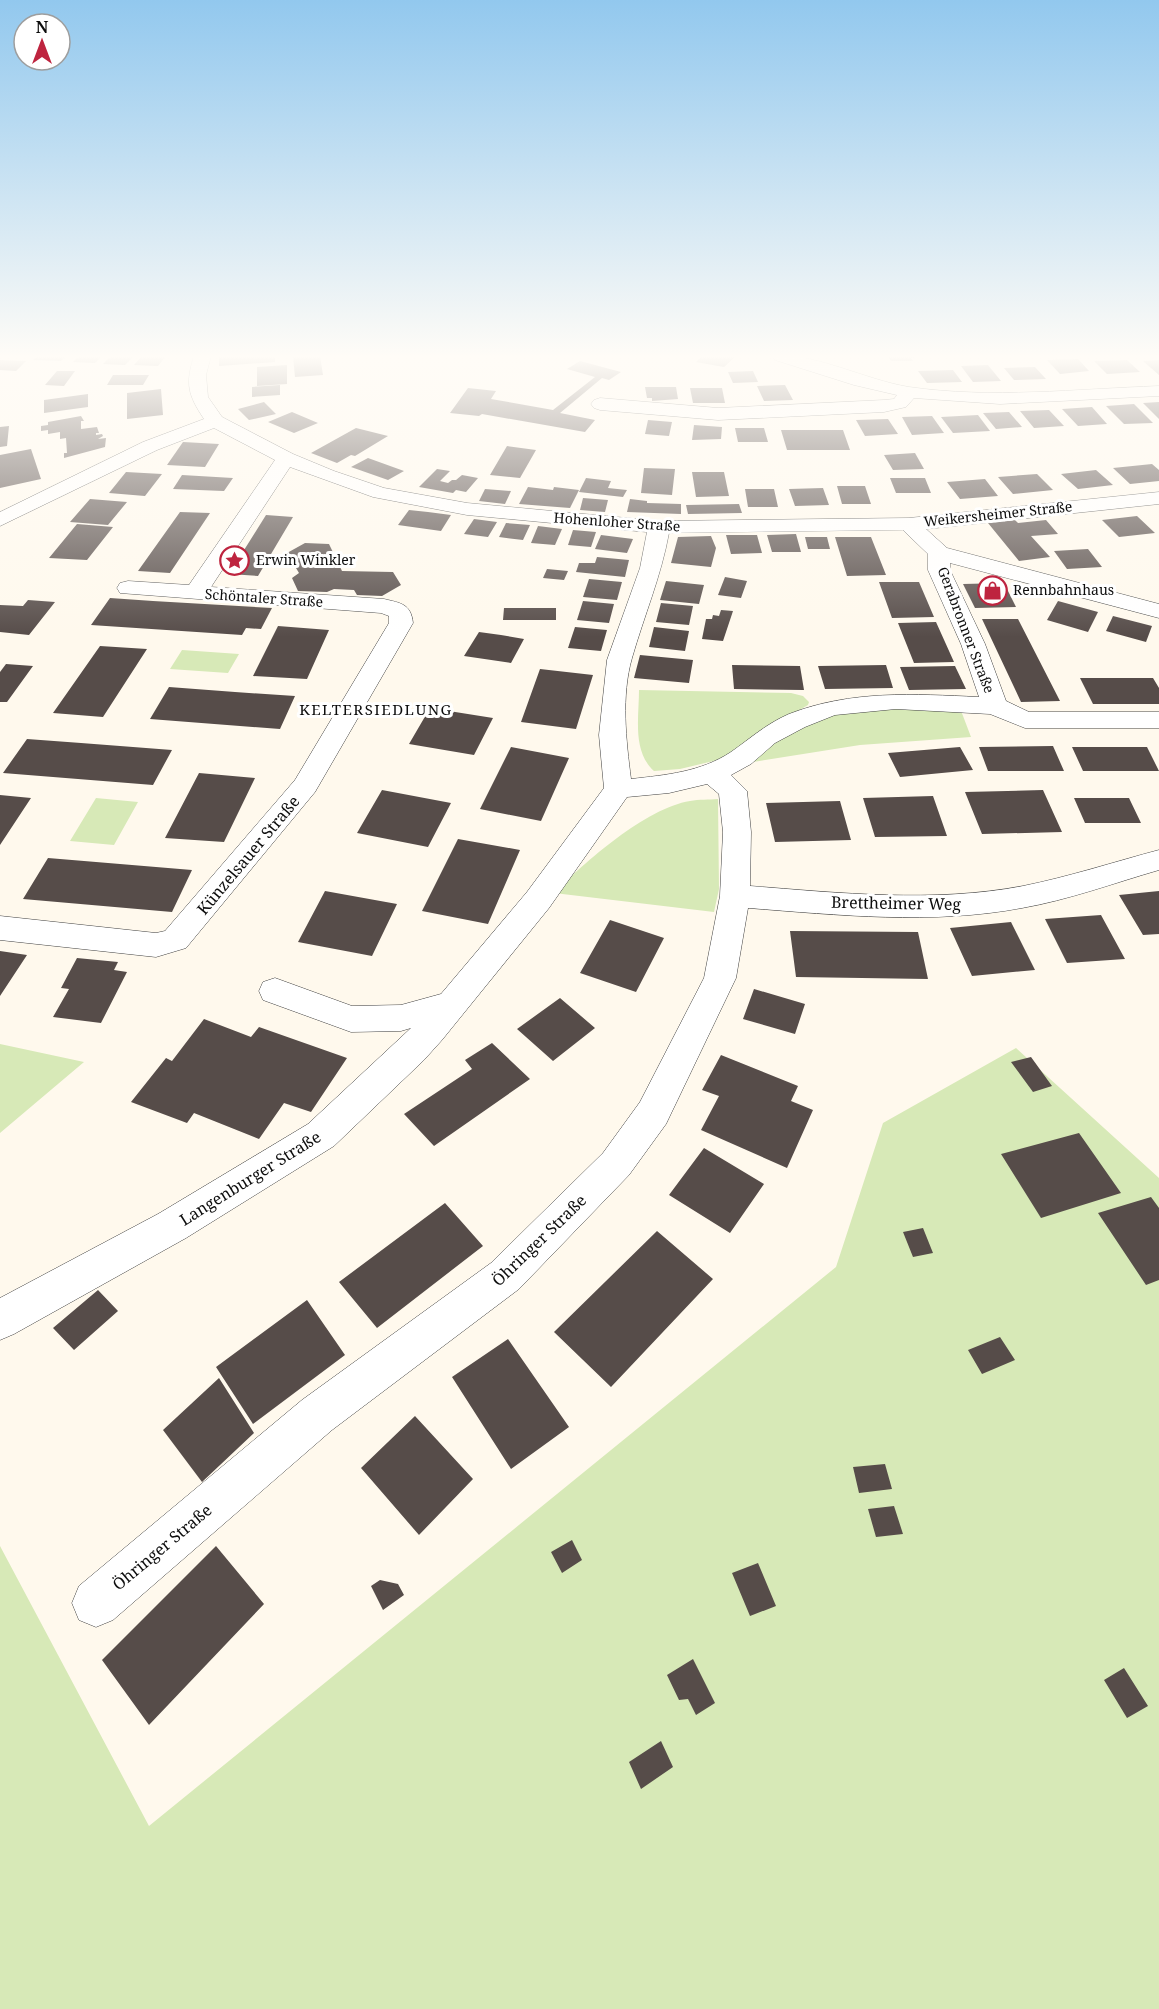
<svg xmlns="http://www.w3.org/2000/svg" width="1159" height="2009" font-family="'Noto Serif',serif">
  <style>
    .green { fill: #d7e9b7 }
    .building { fill: #564c49 }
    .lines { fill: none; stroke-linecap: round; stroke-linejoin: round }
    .street-casing { stroke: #404040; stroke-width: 1 }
    .street { fill: #fff; fill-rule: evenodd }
    .labels { text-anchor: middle; stroke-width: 6; stroke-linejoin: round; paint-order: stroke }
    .far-street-label { font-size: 14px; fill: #0d0d0d; stroke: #fff }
    .far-poi-label { font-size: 14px; fill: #0d0d0d; stroke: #fff; text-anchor: start }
    .far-neighbourhood-label { font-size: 15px; letter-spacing: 1.5px; fill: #0d0d0d; stroke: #fff }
    .street-label { font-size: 16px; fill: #0d0d0d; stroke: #fff }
  </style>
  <rect width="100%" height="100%" fill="#fff9ed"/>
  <path class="green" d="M182 650 239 654 228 673 170 669Z
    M639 690 791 693 803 696 809 702 808 705 762 732 726 758 680 769 654 771C632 751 639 717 639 690Z
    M851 708H960L971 737 860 745 753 762C776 732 816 721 851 708Z
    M96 798 138 802 114 845 70 841Z
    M718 799 719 889 714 912 554 893C585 862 646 808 690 801 699 799 709 800 718 799Z
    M0 1044 84 1062 0 1133Z
    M1016 1048 1159 1178V2009H0V1546L149 1826 836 1267 883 1123Z"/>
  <path class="building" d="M38 356H67L61 361 33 360Z
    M79 356H102L95 363 73 362Z
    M111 356H134L125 365 103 364Z
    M142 356H166L158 366 134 365Z
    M275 356V362L219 366V357Z
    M293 356H320L323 375 295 377Z
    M702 356H728L735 357 724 367 696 362Z
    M887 356H922V357L911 358 913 361H891Z
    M1078 359 1089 371 1060 374 1047 360Z
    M0 360 26 361 16 371 0 370Z
    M1127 360 1140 372 1107 374 1094 361Z
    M1159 360V375L1143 361Z
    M580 361 621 372 609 380 602 378 560 413 595 420 585 432 482 414 479 416 450 413 468 388 496 391 491 399 553 410 595 377 567 369Z
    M287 365V384L257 386V367Z
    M988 365 1001 381 973 382 961 366Z
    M1035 367 1046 379 1014 380 1004 368Z
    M953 370 962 382 927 383 918 371Z
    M57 371H75L64 386 45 385Z
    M753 371 758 382 733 383 728 372Z
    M113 375H149L143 385H107Z
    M280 385V395L252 397V387Z
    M785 385 793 400 764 401 757 386Z
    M645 387H676L678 399 652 401V398H647Z
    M690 388H722L725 403H693Z
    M161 389 163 415 127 419V393Z
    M88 394V407L44 413V400Z
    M264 402 276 414 249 420 238 409Z
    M1159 402V419L1143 403Z
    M1134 404 1153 423 1124 424 1106 406Z
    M1092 407 1107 424 1078 426 1062 409Z
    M1049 410 1064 426 1034 428 1020 411Z
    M292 412 318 423 294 433 268 422Z
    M1009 412 1022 427 996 429 983 413Z
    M978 415 990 431 953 433 941 417Z
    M81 416 84 421H81V429L97 427 99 433H96V435L102 434 103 436 98 439 106 438 105 447 64 458V453H67L66 438 60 439V432L48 434V430L41 431V426L48 425V422Z
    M932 416 944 433 912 435 902 417Z
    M888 419 898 434 865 436 856 420Z
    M648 420 672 422 669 436 645 434Z
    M694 425 722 427 721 439 692 440Z
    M9 426 7 446 0 447V427Z
    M356 428 388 436 355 456 351 455 337 463 311 453Z
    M735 428H764L768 442H738Z
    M781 430H843L850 450H787Z
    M183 442 219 444 205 467 167 465Z
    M507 446 536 450 520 478 490 475Z
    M31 449 41 479 0 488V455Z
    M915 453 924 469 893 470 884 455Z
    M368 458 404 471 388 480 351 467Z
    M1152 464 1159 470V481L1130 484 1113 468Z
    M644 468 675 469 672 495 641 493Z
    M437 469 450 471 440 481 448 483 452 480H456L462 475 478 478 466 492 456 490 453 493 419 487Z
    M1096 470 1113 485 1078 489 1061 474Z
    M126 472 162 474 145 496 109 493Z
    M692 472H724L729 496 696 497Z
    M1037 474 1053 490 1013 494 998 477Z
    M182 475 233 478 224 491 173 489Z
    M586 478 611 481 608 488 627 490 623 497 579 492Z
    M890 478H925L931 493H896Z
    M985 479 998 496 960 499 947 482Z
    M837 486H865L871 504H842Z
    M528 487 553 490 554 487 579 490 570 508 519 504Z
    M823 488 829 505 795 506 789 489Z
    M485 489 511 491 505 504 479 501Z
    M745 489H774L778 507H748Z
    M583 498 608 500 605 512 580 510Z
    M90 499 127 502 108 525 70 522Z
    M630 499 647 501V503L681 504V514L627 512Z
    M739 504 742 513 688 514 686 505Z
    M409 510 428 512 451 515 441 531 398 525Z
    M180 512 210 513 170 573 138 571Z
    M266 515 293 517 258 576 229 574Z
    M1137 516 1155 533 1119 537 1102 520Z
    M474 519 497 522 488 537 464 534Z
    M1015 520 1018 523 1046 520 1058 534 1031 536 1050 557 1019 561 988 523Z
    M506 523 530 525 523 540 499 537Z
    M77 524 113 527 87 560 49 558Z
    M538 526 562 529 555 545 531 543Z
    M573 530 596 532 591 547 568 545Z
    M796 534 801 552H772L767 535Z
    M601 535 633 539 627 553 595 549Z
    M726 535H757L762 553 731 554Z
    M711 536 716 548 711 567 671 563 678 537Z
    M805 537H827L830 549H808Z
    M835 537H871L886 575 847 576Z
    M305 543 329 544 342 571 393 572 401 585 382 596 357 595 354 590 334 589 327 592 298 591 292 578 299 573 287 553Z
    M1088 549 1102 567 1067 569 1054 551Z
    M597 557 629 560 625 577 576 572 579 563H595Z
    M547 569 568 571 564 580 543 578Z
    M725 577 747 581 741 598 718 595Z
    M589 579 622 582 617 600 583 597Z
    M666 581 704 585 699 604 660 600Z
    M879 582H919L934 617 892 618Z
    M1004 583 1016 607 975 608 963 584Z
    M110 598 153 601 272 608 261 629 246 628 242 635 91 625Z
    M28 600 55 602 29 635 0 632V605L23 606Z
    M583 601 614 604 609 623 577 620Z
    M1058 601 1098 612 1088 632 1047 620Z
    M661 603 693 606 689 625 656 622Z
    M504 608H556V620H503Z
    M721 610 733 611 723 641 702 639 706 619H712L713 615 719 616Z
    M1113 616 1152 626 1146 642 1106 631Z
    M982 619H1018L1060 701 1021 702Z
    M936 622 954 662 914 663 898 623Z
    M278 626 329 630 307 679 253 676Z
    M575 627 607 630 601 651 568 648Z
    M654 627 689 631 685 651 649 647Z
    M479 632 501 635 524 639 511 663 464 656Z
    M100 646 147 649 103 717 53 713Z
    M640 655 693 660 689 683 634 678Z
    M6 664 33 666 7 702H0V672Z
    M732 665 800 666 804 690 734 689Z
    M886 665 893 688 825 689 818 666Z
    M955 666 966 689 909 690 900 667Z
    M540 669 593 675 576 729 521 722Z
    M1080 678H1153L1159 688V704H1093Z
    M169 687 235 692 295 696 280 729 150 719Z
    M430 708 493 718 474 755 409 744Z
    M27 739 81 743 172 750 153 785 3 773Z
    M1053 746 1064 771H988L979 747Z
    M511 747 569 758 541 821 480 809Z
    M960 747 973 770 900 777 888 753Z
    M1072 747H1147L1159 771H1083Z
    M199 773 255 778 224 842 165 838Z
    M382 790 451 803 428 847 357 833Z
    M1043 790 1062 832 982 834 965 792Z
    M0 795 31 798 0 845Z
    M933 796 947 836 875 837 863 798Z
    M1074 798H1129L1141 823H1085Z
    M840 801 851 840 775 842 766 803Z
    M458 839 520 850 488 924 422 911Z
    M48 858 192 870 172 912 23 899Z
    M325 891 397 904 372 956 298 942Z
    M1159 891V934L1143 935 1119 895Z
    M1101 915 1125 959 1067 963 1045 919Z
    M610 920 664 938 636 992 580 973Z
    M1011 922 1035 970 972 976 950 928Z
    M790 931 918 932 928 979 796 977Z
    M0 951 27 955 0 996Z
    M77 958 118 962 114 970 127 972 101 1023 53 1017 69 989 61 988Z
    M754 989 805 1004 795 1034 743 1019Z
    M560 998 595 1028 553 1061 517 1029Z
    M204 1019 251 1037 259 1027 347 1058 311 1112 284 1103 259 1139 194 1113 187 1123 131 1102 166 1058 172 1061Z
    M492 1043 530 1079 434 1146 404 1114 472 1069 465 1060Z
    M721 1055 798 1086 791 1101 813 1110 787 1168 701 1130 719 1096 702 1090Z
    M1031 1057 1052 1086 1033 1092 1011 1062Z
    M1079 1133 1121 1193 1041 1218 1001 1154Z
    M704 1148 764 1184 730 1233 669 1195Z
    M1151 1197 1159 1208V1280L1146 1285 1098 1213Z
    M445 1203 483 1246 377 1328 339 1282Z
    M923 1228 933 1253 913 1257 903 1232Z
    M657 1231 713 1279 611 1387 554 1332Z
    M98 1290 118 1311 74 1350 53 1328Z
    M307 1300 345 1355 253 1424 216 1367Z
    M1000 1337 1015 1360 982 1374 968 1350Z
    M508 1339 569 1427 511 1469 452 1377Z
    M219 1378 254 1433 202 1482 163 1430Z
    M415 1416 473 1479 419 1535 361 1468Z
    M885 1464 892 1489 859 1493 853 1467Z
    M894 1506 903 1534 876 1537 868 1509Z
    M572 1540 582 1560 562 1573 551 1552Z
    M216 1546 264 1604 149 1725 102 1660Z
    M758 1563 776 1606 750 1616 732 1573Z
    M380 1580 398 1584 404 1595 383 1610 371 1586Z
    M693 1659 715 1703 696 1715 688 1699 679 1700 667 1675Z
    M1124 1668 1148 1706 1127 1718 1104 1680Z
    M661 1741 673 1767 641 1789 629 1762Z"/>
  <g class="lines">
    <defs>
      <path id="street" d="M194 356H211L206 375 208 397 222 417 293 454 334 471 384 488 467 503 659 521 909 518 1159 492V504L926 529 947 548 1159 604V618L950 563V570L985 644 1006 701 1029 712H1159V728H1025L990 714 896 709 835 715 805 727 775 743 751 764 731 775 747 791 751 832 750 886C840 893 933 903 1023 886 1068 877 1114 862 1159 850V870C1114 883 1068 900 1022 908 932 925 839 915 748 908L736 978 666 1124 629 1175 519 1289 332 1430 113 1620 96 1627 79 1620 72 1603 79 1586 302 1400 491 1263 603 1153 640 1102 704 978 720 896 723 832 719 794 707 784 669 793 627 797 549 908 442 1040 424 1060 334 1146 186 1238 14 1334 0 1340V1298L158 1214 308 1124 411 1028 401 1031 351 1032 263 1000 259 991 263 982 275 978 352 1006 401 1005 441 994 527 892 604 788 599 735 607 660 640 568 647 532 467 515 373 497 290 467 211 587 384 599C401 603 411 604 413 623L315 792 186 948 156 957 0 940V916L156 933 165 931 295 780 389 623V616L381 613 120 593 117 588 120 583 128 581 189 585 275 460 214 428 157 450 0 526V512L143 442 204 419C188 395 185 384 194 356ZM903 530 928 554V570L961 644 979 697C914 694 851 690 789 714 766 724 751 738 731 752 701 772 666 775 631 779 626 740 621 696 632 658 644 616 661 577 669 533Z
        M772 356C814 352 865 380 909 387 992 399 1076 389 1159 386V396L1000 404 914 398 906 407 884 412 718 420 600 410 594 408 591 404 594 400 600 398 718 408 884 400 894 399 897 395 854 385 775 360Z"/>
    </defs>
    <use href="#street" class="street-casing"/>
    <use href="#street" class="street"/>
  </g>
  <linearGradient id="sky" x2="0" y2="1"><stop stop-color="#92c8ee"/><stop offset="0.56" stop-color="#fffcf7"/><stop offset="1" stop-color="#fffcf7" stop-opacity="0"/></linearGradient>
  <rect width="1159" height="637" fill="url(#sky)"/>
  <defs>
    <symbol id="sight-ring" viewBox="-11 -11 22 22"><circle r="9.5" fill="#fff" stroke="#be243f" stroke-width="1.5"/><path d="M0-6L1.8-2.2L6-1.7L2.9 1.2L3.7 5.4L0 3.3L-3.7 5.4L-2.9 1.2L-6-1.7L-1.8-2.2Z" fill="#be243f"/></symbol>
    <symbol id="shop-ring" viewBox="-11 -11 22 22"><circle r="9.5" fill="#fff" stroke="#be243f" stroke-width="1.5"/><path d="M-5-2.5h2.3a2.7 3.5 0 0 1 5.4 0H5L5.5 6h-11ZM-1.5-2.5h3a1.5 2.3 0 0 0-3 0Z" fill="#be243f"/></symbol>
  </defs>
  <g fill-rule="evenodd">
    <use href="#sight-ring" x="218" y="544" width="33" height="33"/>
    <use href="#shop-ring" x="976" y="574" width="33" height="33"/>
  </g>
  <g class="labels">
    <g class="far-street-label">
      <text transform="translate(998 514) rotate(-6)" y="5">Weikersheimer Straße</text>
      <text transform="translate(617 522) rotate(4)" y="5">Hohenloher Straße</text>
      <text transform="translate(264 598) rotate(4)" y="5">Schöntaler Straße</text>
      <text transform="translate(966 630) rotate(69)" y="5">Gerabronner Straße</text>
    </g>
    <g class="far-poi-label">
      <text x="256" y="565">Erwin Winkler</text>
      <text x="1013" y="595">Rennbahnhaus</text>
    </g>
    <g class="far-neighbourhood-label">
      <text x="376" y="715">KELTERSIEDLUNG</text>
    </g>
    <g class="street-label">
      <text transform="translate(248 855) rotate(-50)" y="6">Künzelsauer Straße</text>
      <text transform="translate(896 903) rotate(1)" y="6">Brettheimer Weg</text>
      <text transform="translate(250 1178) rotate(-32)" y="6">Langenburger Straße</text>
      <text transform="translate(539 1240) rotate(-44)" y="6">Öhringer Straße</text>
      <text transform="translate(162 1547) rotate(-40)" y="6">Öhringer Straße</text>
    </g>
  </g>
  <g transform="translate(42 42)"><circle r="28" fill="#ffffff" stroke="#9e9e9e" stroke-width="1.5"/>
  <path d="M0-4.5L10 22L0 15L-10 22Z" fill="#be243f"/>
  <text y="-9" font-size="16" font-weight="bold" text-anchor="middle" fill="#0d0d0d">N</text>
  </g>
</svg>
